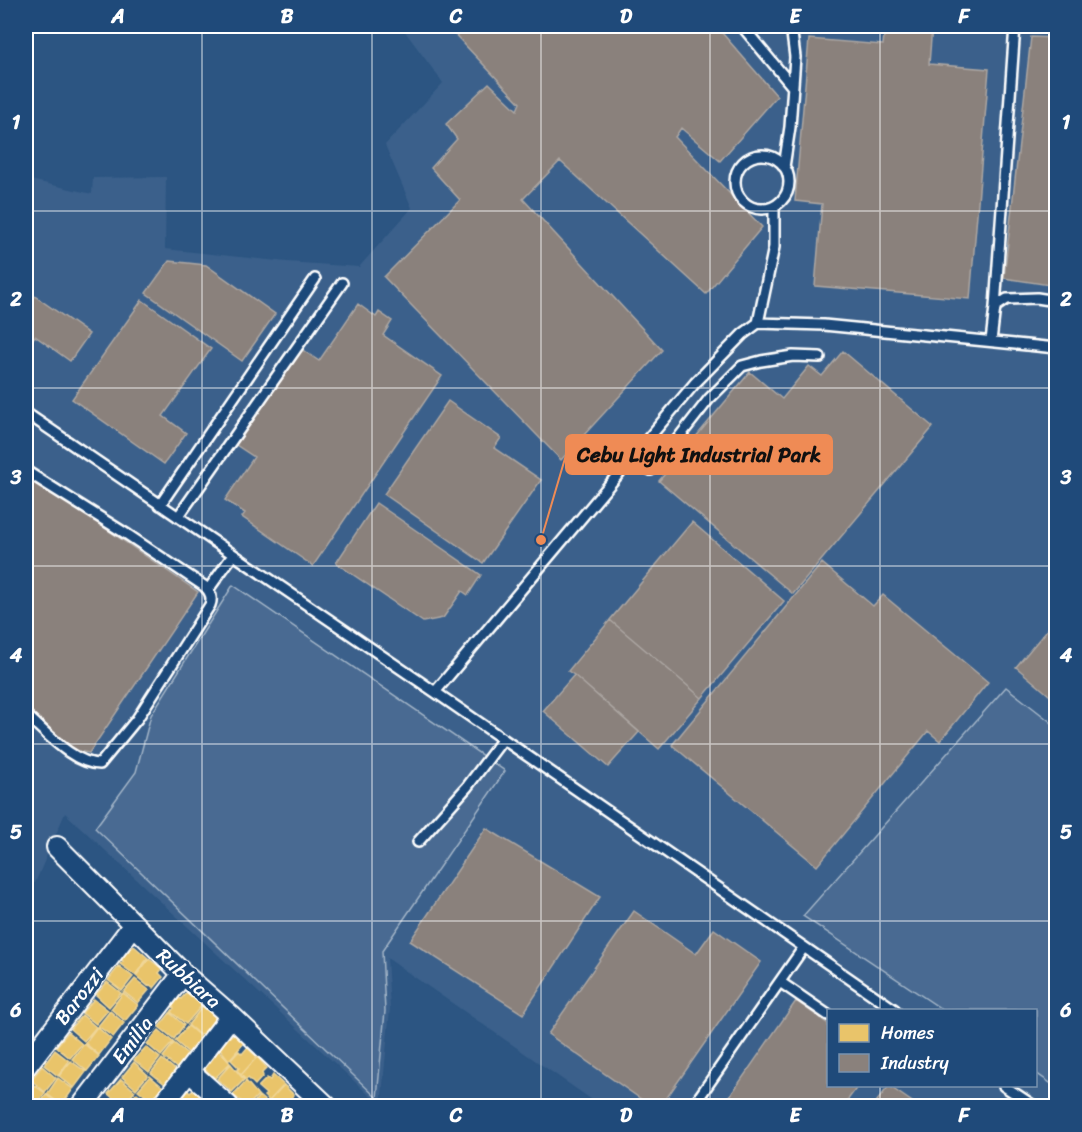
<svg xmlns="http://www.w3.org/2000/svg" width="1082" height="1132" font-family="Sriracha,sans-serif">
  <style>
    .built { fill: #3b618b; fill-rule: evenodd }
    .green { fill: #486b92; stroke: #a4b5c8; stroke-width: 1.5 }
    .homes { fill: #e9c46a; stroke: #f0d697; stroke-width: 1.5 }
    .industry { fill: #8a817c; stroke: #ada7a3; stroke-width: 1.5 }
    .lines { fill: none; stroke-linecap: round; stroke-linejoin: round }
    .service-casing { stroke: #fff; stroke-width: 14 }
    .minor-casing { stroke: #fff; stroke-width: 24 }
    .service { stroke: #1f4a7a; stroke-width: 9 }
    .minor { stroke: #1f4a7a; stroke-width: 20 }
    .grid { fill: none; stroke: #fff; stroke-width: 1.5; stroke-opacity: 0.55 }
    .labels { text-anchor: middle; stroke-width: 6; stroke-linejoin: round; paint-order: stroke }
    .street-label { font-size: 20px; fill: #fff; stroke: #1f4a7a }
    .leader { fill: none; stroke: #ef8b55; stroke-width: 2 }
    .callout-dot { fill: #ef8b55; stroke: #1f4a7a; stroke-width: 2 }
    .callout { fill: #ef8b55; stroke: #ef8b55; stroke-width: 2 }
    .callout-label { font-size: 21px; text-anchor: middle; font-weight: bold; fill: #111 }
    .neatline { fill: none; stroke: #fff; stroke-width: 2 }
    .grid-label { font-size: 20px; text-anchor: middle; font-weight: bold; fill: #fff }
  </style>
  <rect width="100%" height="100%" fill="#2c5582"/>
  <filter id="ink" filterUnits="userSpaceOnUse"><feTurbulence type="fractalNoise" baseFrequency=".0167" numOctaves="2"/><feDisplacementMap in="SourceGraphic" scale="12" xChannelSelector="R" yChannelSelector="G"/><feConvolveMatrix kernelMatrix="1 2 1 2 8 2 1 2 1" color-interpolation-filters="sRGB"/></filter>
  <g filter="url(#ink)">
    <path class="built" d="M401 26H1056V1106H601L387 958 390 1009 381 1106 65 813 35 883 26 882V179L92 194 93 178 166 177 165 249 287 262 359 267 412 208 385 145 443 83ZM828 1010H1036V1086H828Z"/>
    <path class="green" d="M233 585 505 771 382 951 385 1011 377 1098 95 828 136 772 151 715Z
      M1006 687 1056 726V1087L1036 1073V1010H943L803 916Z"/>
    <path class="homes" d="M134 946 148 958 135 975 120 964 123 961 120 959Z
      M149 959 162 969 159 973 163 977 154 988 150 985 148 986 136 976Z
      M119 966 133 977 122 991 108 980Z
      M135 979 149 990 138 1003 124 992Z
      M107 982 121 993 109 1007 96 995Z
      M187 992 202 1005 186 1024 171 1012 174 1008 172 1006 179 998 181 999Z
      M123 993 138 1005 125 1021 111 1009Z
      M94 999 108 1010 96 1024 82 1013Z
      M203 1006 216 1017 212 1022 215 1025 208 1034 204 1031 200 1035 188 1025Z
      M110 1011 124 1023 113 1037 98 1026Z
      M170 1013 184 1025 174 1039 159 1027Z
      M82 1015 96 1027 84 1041 70 1029Z
      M188 1026 202 1038 189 1053 175 1041Z
      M97 1027 111 1039 99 1055 85 1043Z
      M159 1030 173 1042 161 1056 147 1044Z
      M68 1032 82 1044 70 1058 56 1047Z
      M225 1032 230 1037 233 1034 244 1043 229 1060 216 1044Z
      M174 1043 189 1055 178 1069 163 1057Z
      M84 1044 99 1056 87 1071 72 1059Z
      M215 1046 230 1063 215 1078 204 1068 209 1062 206 1058Z
      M146 1047 160 1058 149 1072 134 1060Z
      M247 1048 257 1057 241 1075 237 1070 239 1068 231 1060 239 1051 242 1054Z
      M55 1050 69 1061 58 1076 44 1065Z
      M257 1057 267 1068 262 1073 263 1076 255 1085 248 1078 246 1080 241 1075Z
      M162 1059 177 1071 166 1085 151 1073Z
      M71 1061 86 1072 74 1088 59 1076Z
      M134 1062 148 1075 136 1089 122 1077Z
      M231 1064 244 1080 232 1092 217 1079Z
      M42 1066 56 1078 45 1092 31 1080Z
      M273 1075 284 1085 269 1101 264 1096 266 1094 258 1087 267 1078 270 1080Z
      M150 1076 164 1088 153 1102 138 1090Z
      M58 1078 73 1089 62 1105 47 1094Z
      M121 1079 135 1091 123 1106 108 1094Z
      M26 1081H28L45 1093 36 1106H26Z
      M246 1081 258 1095 248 1106 233 1095Z
      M284 1085 294 1095 289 1099 292 1102 288 1106H278L276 1104 274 1106 269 1101Z
      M196 1087 209 1100 202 1106H187L181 1100 188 1091 190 1093Z
      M137 1093 151 1105 150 1106H126Z
      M46 1095 59 1104V1106H38Z
      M259 1096 271 1106H251Z"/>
    <path class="industry" d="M447 26H716L777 96 720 161 681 128 675 137 762 227 706 294 560 161 523 199 662 350 561 460 384 277 460 200 431 168 457 139 446 124 489 83 517 110 520 103Z
      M885 26H932L929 64 989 69 970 299 815 286 822 204 795 201 809 39 883 45Z
      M1031 37 1056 38V286L1004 278Z
      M169 261 206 265 275 314 242 361 146 293Z
      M26 290 89 334 70 361 35 336 26 348Z
      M142 300 211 349 163 416 186 433 164 464 72 399Z
      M358 304 376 317 379 312 392 321 383 335 442 376 313 566 242 517 245 513 225 500 254 457 233 443 298 347 319 361Z
      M843 351 933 427 793 594 659 481 750 372 782 399 809 366 822 376Z
      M448 401 501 438 494 448 541 480 483 563 384 494Z
      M26 474 198 592 89 753 72 750 26 710Z
      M376 503 481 575 468 595 462 591 443 618 423 622 336 563Z
      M692 522 784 601 702 698 610 620Z
      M822 563 873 606 883 595 988 682 940 741 928 731 817 866 672 745Z
      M1056 619V701L1016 667Z
      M610 620 702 698 659 749 574 675 568 671Z
      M574 675 639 732 608 767 543 711Z
      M486 828 600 897 523 1014 410 941Z
      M634 911 696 954 714 929 761 962 661 1106H651L548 1034Z
      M796 1001 828 1024V1086H858L843 1106H723Z
      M889 1086 918 1106H873Z"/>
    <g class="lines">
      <defs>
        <path id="service" d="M742 26 792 86
          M735 182a27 27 0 1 1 54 0a27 27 0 1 1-54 0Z
          M784 167 790 127 795 57 791 26
          M995 307 1015 26
          M758 323 774 247V207
          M991 341 995 307 1007 299 1037 298 1056 301
          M26 413 435 692 895 1010
          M630 459 651 470 658 464 709 399 742 366 761 361 793 356 820 357
          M26 471 128 535 204 586C210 591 213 597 210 605L137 719 100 764C73 764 46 732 26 715
          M160 505 315 279
          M178 517 342 283
          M208 590 233 555
          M435 692 695 383 743 334 758 323 824 325 1056 348
          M418 842 467 787 503 739
          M780 982 828 1015
          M1004 1086 1034 1106
          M693 1106 804 947"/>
        <path id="minor" d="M57 847 183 974 231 1016 326 1106
          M26 1066 133 926
          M189 1071 228 1106
          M82 1106 183 974
          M162 1106 231 1016"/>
      </defs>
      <use href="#service" class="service-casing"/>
      <use href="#minor" class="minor-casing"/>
      <use href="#service" class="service"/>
      <use href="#minor" class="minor"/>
    </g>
  </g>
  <path class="grid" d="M202 26V1106M372 26V1106M541 26V1106M710 26V1106M880 26V1010M26 211H1056M26 388H1056M26 566H1056M26 744H1056M26 921H1056M880 1086V1106"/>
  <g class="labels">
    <g class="street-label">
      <text transform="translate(189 978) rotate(42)" y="7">Rubbiara</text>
      <text transform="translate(79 996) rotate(-52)" y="7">Barozzi</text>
      <text transform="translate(132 1040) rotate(-53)" y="7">Emilia</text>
    </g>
  </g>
  <path class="leader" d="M541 540L566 455"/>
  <circle class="callout-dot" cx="541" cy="540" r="6"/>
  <rect class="callout" x="566" y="435" width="266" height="39" rx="6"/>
  <g class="callout-label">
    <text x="699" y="462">Cebu Light Industrial Park</text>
  </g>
  <rect width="1082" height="1132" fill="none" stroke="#1f4a7a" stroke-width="66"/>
  <rect x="827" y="1009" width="210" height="78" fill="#1f4a7a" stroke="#7992af" stroke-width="1.5"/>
  <rect x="839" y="1024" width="30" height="18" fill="#e9c46a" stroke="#7992af" stroke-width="1.5"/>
  <text x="881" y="1039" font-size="18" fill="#ffffff">Homes</text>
  <rect x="839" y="1054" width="30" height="18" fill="#8a817c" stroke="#7992af" stroke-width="1.5"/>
  <text x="881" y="1069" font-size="18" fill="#ffffff">Industry</text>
  <rect x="33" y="33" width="1016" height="1066" class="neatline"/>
  <g class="grid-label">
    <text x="118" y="23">A</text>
    <text x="287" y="23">B</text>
    <text x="456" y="23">C</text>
    <text x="626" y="23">D</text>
    <text x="795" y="23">E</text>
    <text x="964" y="23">F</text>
    <text x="16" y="129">1</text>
    <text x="1066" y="129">1</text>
    <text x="16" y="306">2</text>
    <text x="1066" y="306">2</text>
    <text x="16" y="484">3</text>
    <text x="1066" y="484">3</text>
    <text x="16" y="662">4</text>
    <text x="1066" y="662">4</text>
    <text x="16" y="839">5</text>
    <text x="1066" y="839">5</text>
    <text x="16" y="1017">6</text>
    <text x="1066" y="1017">6</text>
    <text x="118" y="1122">A</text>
    <text x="287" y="1122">B</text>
    <text x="456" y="1122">C</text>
    <text x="626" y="1122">D</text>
    <text x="795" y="1122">E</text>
    <text x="964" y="1122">F</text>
  </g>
</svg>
